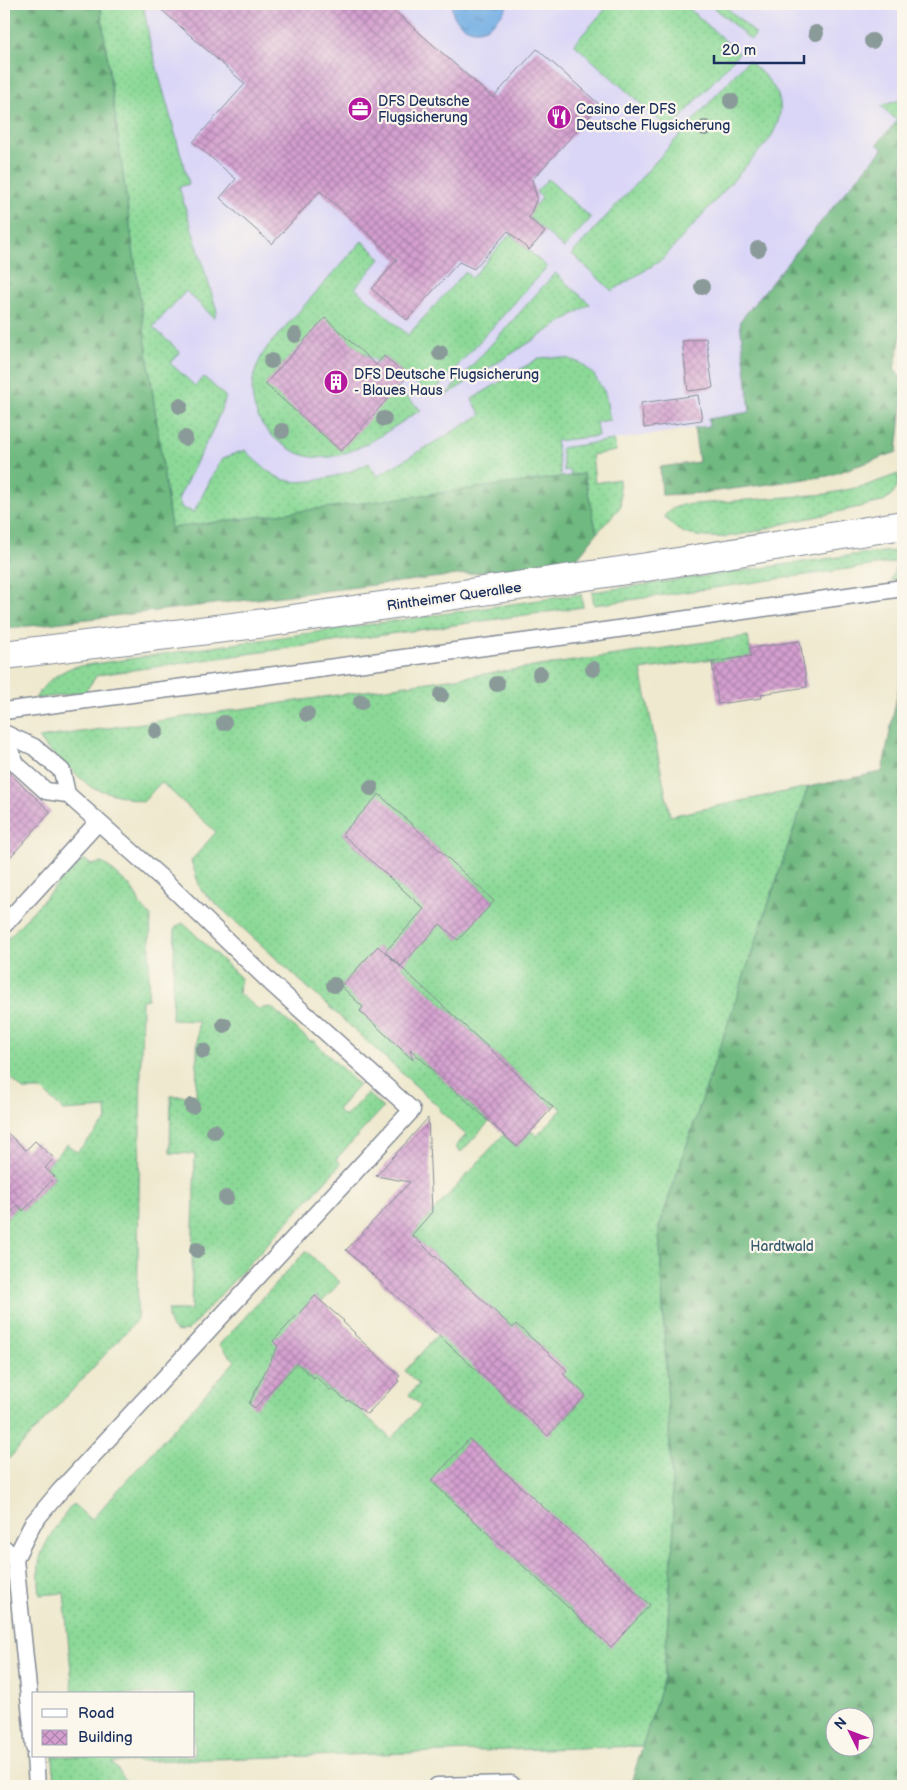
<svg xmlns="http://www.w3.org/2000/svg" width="907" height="1790" font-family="'Balsamiq Sans',sans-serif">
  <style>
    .built { fill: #dad6f7 }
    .grass { fill: url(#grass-dots); stroke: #53847a; fill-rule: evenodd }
    .forest { fill: url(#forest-firs); stroke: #46746f; fill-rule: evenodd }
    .water { fill: url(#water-ripples); stroke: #476fa1 }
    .building { fill: url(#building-cross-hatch) }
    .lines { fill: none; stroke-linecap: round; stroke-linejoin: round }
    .service-casing { stroke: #858c96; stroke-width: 19 }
    .tertiary-casing { stroke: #858c96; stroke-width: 30 }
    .service { stroke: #fff; stroke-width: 16 }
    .tertiary { stroke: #fff; stroke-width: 28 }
    .tree { fill: #8a9a99 }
    .labels { text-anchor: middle; stroke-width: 4.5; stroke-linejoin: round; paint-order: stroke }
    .poi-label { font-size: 14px; fill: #1b2f5e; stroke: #fbf7ec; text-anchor: start }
    .street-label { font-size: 14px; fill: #1b2f5e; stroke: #fbf7ec }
    .park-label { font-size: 14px; fill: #375a6c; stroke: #fbf7ec }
  </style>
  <defs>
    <pattern id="grass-dots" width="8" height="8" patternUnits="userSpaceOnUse" patternTransform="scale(1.25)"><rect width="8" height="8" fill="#8bd997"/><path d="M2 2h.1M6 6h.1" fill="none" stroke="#77bb85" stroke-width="1.8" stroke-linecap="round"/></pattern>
    <pattern id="forest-firs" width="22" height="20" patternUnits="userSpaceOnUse" patternTransform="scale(1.25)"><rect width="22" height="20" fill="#70b980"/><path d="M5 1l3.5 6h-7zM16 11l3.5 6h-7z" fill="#5b976c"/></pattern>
    <pattern id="water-ripples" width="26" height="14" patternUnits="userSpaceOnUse" patternTransform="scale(1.25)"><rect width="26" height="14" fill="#73afe4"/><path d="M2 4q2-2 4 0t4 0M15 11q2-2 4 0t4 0" fill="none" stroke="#5e8fbc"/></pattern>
    <pattern id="building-cross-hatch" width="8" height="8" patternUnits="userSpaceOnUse" patternTransform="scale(1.25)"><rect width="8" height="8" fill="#d49fcf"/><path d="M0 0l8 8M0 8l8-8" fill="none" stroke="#ab82ab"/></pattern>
  </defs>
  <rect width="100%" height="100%" fill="#fbf7ec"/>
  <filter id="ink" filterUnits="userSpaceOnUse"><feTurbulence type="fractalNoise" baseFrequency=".02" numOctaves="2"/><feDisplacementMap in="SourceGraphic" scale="10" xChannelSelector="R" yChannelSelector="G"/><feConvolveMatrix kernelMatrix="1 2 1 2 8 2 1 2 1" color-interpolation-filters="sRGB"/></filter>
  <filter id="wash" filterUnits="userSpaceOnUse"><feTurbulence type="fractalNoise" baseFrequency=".0096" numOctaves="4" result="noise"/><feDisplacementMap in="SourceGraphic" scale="20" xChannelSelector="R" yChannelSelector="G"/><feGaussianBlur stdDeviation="1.12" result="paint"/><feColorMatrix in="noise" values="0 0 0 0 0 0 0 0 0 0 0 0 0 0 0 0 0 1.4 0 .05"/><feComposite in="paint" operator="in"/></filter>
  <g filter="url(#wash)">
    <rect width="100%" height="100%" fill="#efe9cf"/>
    <path class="built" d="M90 4H903V126L897 121 877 143 883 149 851 185 740 321 751 412 708 419 709 426 580 445 586 485 162 542Z"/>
    <path class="grass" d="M100 4H145L144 9 150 43 189 184 179 187 217 311 214 318 186 291 153 327 180 352 170 363 195 386 204 377 225 396V400L214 427 178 499 182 508 194 512 218 465 223 458 245 450C256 461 269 475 285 480 307 486 349 474 369 463L377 476 481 415 472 399 539 358 554 357 570 359 582 364 594 375 605 393 610 420 596 422 598 436 556 441 561 477 171 529Z
      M610 4H684L739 53 670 130 574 44Z
      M710 4H723L756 34 751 40Z
      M748 60C776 86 792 100 770 139L663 259 612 291 572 254Z
      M903 99V126L881 106Z
      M548 179 591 218 564 248 520 209 529 199 536 205 542 198 536 192Z
      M510 234 547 267 432 394 400 374 402 372 384 356 378 362 346 342 421 410C392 427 364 451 330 457 313 459 301 456 287 447 248 424 242 382 268 346L362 241 381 258 355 288 408 335 465 272 472 278Z
      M555 273 590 304 445 396Z
      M614 440 616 451 592 455 595 483 619 479 621 506 597 533 584 474 571 475 570 470 564 471 561 448Z
      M898 474C900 488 893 495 882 502 850 509 819 516 787 523 757 531 724 542 692 535 680 533 672 526 664 516L671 509 682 505 826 494 865 486Z
      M896 551 903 555V576L899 579 891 581 897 562 594 605 592 592 860 554Z
      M581 594 583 607 97 675 85 692 35 699C44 683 56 674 73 667Z
      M748 636 751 656 712 662V659L641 670 670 816 808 787 659 1227 674 1527 664 1677 643 1746 112 1762 130 1786H63L54 1780 53 1756H194V1694H73L64 1593 40 1595C39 1585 38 1574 39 1564 41 1545 61 1519 73 1504L91 1520 235 1361 219 1345 306 1251 340 1282 322 1302 315 1296 274 1341 313 1378 315 1376 330 1390 332 1389 347 1401 349 1400 391 1439 421 1406 409 1395 419 1384 405 1371 438 1334 585 1395 563 1374 566 1369 517 1324 513 1328 412 1235 503 1135 517 1147 531 1131 537 1136 562 1109 556 1104 553 1107 401 966 440 924 458 940 494 901 379 795 342 834 431 915 414 933 407 927 401 934 408 940 391 958 378 946 341 986 363 1007 360 1011 408 1056 412 1052 489 1122 461 1152 455 1147 466 1135 439 1110 440 1108 201 890 191 861 216 832 161 782 143 802 92 788 44 746 39 738ZM431 1481 649 1605 611 1647Z
      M84 859 91 865 101 863 106 865 130 886 138 899 140 905 151 916 148 999 142 1000 137 1320 4 1464V1221L18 1205 24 1210 55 1177 45 1168 67 1144 77 1152 107 1120 106 1108 64 1111 42 1090H23L4 1071V943L62 879Z
      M183 923 241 978 238 993 258 1009 271 1007 310 1041H314L359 1085 337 1110 345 1117 367 1093 383 1108 336 1159 341 1164 188 1330C172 1337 167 1322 168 1310H191L195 1154 170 1153 171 1096H196L198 1021 172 1020 175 928 177 926Z"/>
    <path class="forest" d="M4 4H100L171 528 584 474 597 533 575 561 4 629Z
      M898 120 903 126V328L894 369 903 381V397L897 452 828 476 703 493 662 495 660 467 699 462 694 428 709 426 708 419 750 412 740 321 851 185 883 149 877 144Z
      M903 666V1786H630L664 1677 674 1527 659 1227 808 787 882 772ZM834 1718H864V1748H834Z"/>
    <path class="water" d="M453 4H508C503 15 489 31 475 30 464 30 448 15 453 4Z"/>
    <g id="blocks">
      <path class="building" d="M155 4H387L493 98 537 49 600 105 532 180 537 198 529 218 545 232 529 250 508 231 474 269 459 262 407 320 372 289 397 260 320 191 272 244 220 198 236 179 193 142 245 84Z
        M325 318 376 365 384 356 407 377 341 451 265 384Z
        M706 338 713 388 688 391 682 341Z
        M698 395 702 420 644 428 641 403Z
        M800 641 807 687 761 694 762 698 718 704 712 662 751 656 750 648Z
        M4 768 51 812 4 864Z
        M379 794 494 901 458 940 440 924 401 966 385 952 424 909 342 834Z
        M378 946 553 1107 517 1147 410 1049 413 1060 360 1011 363 1007 341 986Z
        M428 1118 432 1212 412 1235 513 1328 516 1324 567 1370 563 1374 586 1395 548 1436 346 1250 410 1182 376 1176Z
        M4 1130 26 1150 35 1141 54 1158 45 1168 55 1177 23 1211 18 1205 4 1221Z
        M315 1296 344 1321 343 1322 355 1333 354 1334 400 1376 397 1379 399 1381 367 1414 349 1400 347 1401 332 1389 331 1391 315 1376 314 1378 297 1363 255 1408 249 1404 278 1346 273 1341Z
        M469 1439 650 1605 611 1647 431 1481Z"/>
    </g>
  </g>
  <g filter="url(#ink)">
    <use href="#blocks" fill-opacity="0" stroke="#858c96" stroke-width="1"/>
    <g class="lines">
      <defs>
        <path id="service" d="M4 711 590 633 903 588
          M4 733 34 747 62 771 67 794
          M4 737 16 764 46 791 67 794 166 882 271 983 412 1110 59 1492 33 1523 15 1559 34 1747
          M4 925 98 822
          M4 1548 15 1559
          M35 1756 37 1786
          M437 1786 511 1784"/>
        <path id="tertiary" d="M4 655 265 623 647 567 903 525"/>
      </defs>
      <use href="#service" class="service-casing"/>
      <use href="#tertiary" class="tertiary-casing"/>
      <use href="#service" class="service"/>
      <use href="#tertiary" class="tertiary"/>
    </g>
    <g class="tree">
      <circle cx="816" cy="33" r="8"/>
      <circle cx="872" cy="41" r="8"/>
      <circle cx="731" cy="101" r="8"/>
      <circle cx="705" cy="128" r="8"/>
      <circle cx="758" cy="249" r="8"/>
      <circle cx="702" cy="287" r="8"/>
      <circle cx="295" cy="335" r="8"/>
      <circle cx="440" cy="353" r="8"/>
      <circle cx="271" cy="361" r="8"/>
      <circle cx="180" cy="406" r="8"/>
      <circle cx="384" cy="419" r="8"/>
      <circle cx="282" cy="431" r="8"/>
      <circle cx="185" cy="438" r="8"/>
      <circle cx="593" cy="669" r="8"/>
      <circle cx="540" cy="674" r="8"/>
      <circle cx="497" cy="684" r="8"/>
      <circle cx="441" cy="695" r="8"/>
      <circle cx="361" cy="702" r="8"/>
      <circle cx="307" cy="714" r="8"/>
      <circle cx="224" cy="723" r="8"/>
      <circle cx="156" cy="731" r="8"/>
      <circle cx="371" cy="788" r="8"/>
      <circle cx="334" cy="985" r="8"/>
      <circle cx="224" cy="1025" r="8"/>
      <circle cx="203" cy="1051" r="8"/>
      <circle cx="192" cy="1106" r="8"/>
      <circle cx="214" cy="1131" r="8"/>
      <circle cx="226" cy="1198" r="8"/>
      <circle cx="197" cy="1250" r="8"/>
    </g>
  </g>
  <defs>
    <symbol id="office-disc" viewBox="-11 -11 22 22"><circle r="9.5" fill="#b5179e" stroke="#fbf7ec"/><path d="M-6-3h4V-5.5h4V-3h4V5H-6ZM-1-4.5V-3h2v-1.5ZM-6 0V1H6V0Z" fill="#fff"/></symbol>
    <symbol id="restaurant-disc" viewBox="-11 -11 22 22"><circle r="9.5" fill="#b5179e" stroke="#fbf7ec"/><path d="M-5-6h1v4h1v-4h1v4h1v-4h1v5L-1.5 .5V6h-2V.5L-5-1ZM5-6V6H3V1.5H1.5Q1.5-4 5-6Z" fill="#fff"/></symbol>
    <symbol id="building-disc" viewBox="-11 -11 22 22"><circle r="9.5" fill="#b5179e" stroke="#fbf7ec"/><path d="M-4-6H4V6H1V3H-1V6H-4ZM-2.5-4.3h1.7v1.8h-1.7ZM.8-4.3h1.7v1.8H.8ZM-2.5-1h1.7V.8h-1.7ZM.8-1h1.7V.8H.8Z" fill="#fff"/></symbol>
  </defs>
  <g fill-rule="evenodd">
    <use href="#office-disc" x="346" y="95" width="28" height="28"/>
    <use href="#restaurant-disc" x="545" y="103" width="28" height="28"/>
    <use href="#building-disc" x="322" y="368" width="28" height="28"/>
  </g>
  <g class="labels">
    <g class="poi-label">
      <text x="378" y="106">DFS Deutsche<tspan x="378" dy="16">Flugsicherung</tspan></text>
      <text x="576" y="114">Casino der DFS<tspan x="576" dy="16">Deutsche Flugsicherung</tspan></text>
      <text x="354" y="379">DFS Deutsche Flugsicherung<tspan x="354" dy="16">- Blaues Haus</tspan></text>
    </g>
    <g class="street-label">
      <text transform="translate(454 596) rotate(-8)" y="5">Rintheimer Querallee</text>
    </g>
    <g class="park-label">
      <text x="782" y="1251">Hardtwald</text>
    </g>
  </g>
  <rect width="907" height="1790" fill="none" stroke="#fbf7ec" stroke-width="20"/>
  <rect x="32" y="1692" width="162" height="65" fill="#fbf7ec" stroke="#a1a7b3"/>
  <rect x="42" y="1709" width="25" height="8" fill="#ffffff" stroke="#a1a7b3"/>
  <text x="78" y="1718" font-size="15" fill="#1b2f5e">Road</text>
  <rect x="42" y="1730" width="25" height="15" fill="url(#building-cross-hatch)" stroke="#a1a7b3"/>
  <text x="78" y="1742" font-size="15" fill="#1b2f5e">Building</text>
  <g transform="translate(850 1732) rotate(312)"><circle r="24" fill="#fbf7ec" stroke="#a1a7b3"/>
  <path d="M0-4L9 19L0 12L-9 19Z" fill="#b5179e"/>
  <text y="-8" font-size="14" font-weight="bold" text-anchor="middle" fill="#1b2f5e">N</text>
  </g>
  <path d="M714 55v8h90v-8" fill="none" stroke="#1b2f5e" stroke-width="2.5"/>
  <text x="722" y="55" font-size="15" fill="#1b2f5e" stroke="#fbf7ec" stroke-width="4" paint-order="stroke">20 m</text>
</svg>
